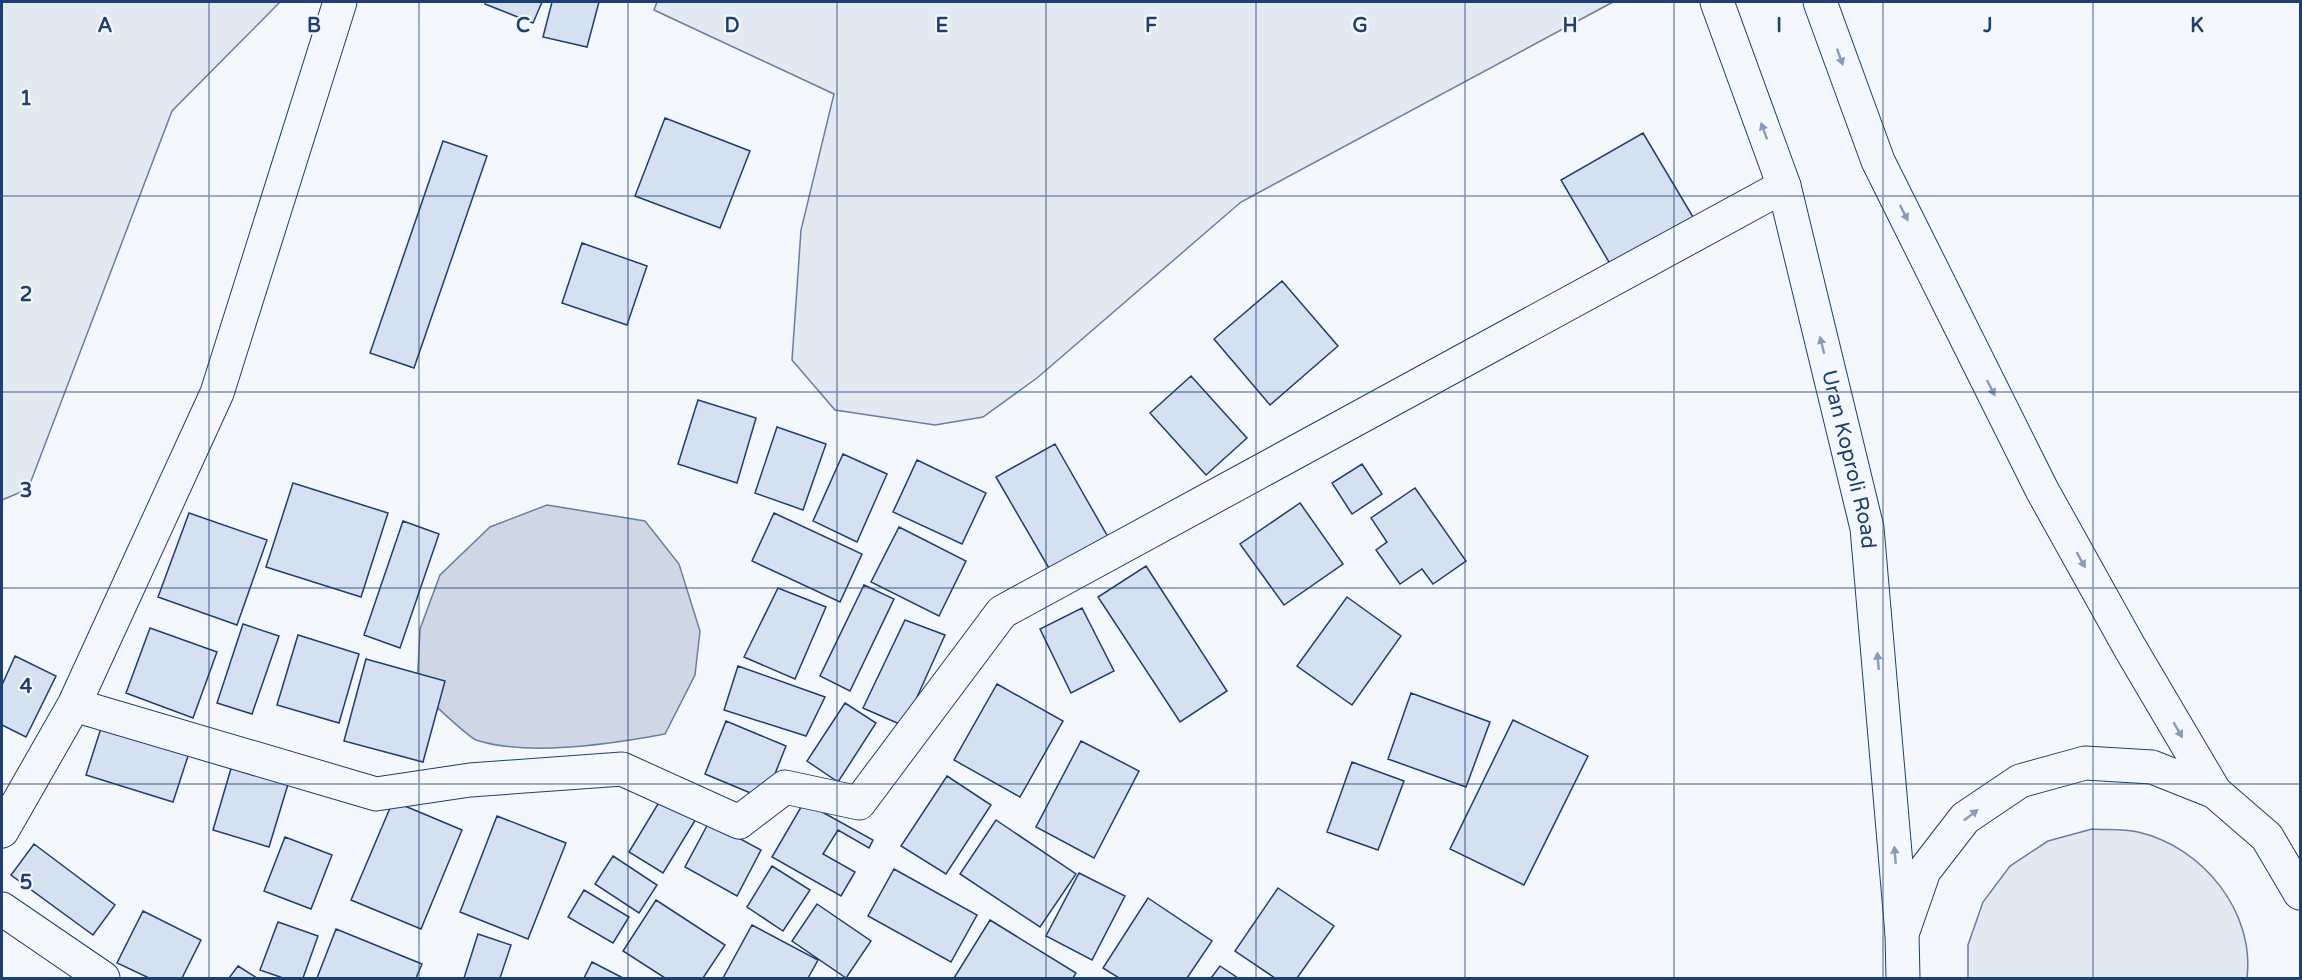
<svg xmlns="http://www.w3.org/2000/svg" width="2302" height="980" font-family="'Varela Round',sans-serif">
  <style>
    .green { fill: #e3e9f0; stroke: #687fa3; stroke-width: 1.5 }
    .water { fill: #cfd7e4; stroke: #687fa3; stroke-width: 1.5 }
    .building { fill: #d5e0f0; stroke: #1d3f73; stroke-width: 1.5 }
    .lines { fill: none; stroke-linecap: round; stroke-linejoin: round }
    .street-casing { stroke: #1d3f73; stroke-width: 35 }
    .secondary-casing { stroke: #1d3f73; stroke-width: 35 }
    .street { stroke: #f4f7fb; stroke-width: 33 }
    .secondary { stroke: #f4f7fb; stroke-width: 33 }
    .oneway { fill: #889bb7 }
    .grid { fill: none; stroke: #1d3f73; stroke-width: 1.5; stroke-opacity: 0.55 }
    .labels { text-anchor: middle; stroke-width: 4.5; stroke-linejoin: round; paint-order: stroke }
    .street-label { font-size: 21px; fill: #1d3f73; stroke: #f4f7fb }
    .grid-label { font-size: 20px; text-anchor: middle; font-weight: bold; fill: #1d3f73; stroke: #f4f7fb; stroke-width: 4.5; stroke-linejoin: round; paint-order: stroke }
  </style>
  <rect width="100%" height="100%" fill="#f4f7fb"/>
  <path class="green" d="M2 2H280L172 111 28 489 2 500Z
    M657 2H1613L1241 202 1037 378 983 417 935 425 835 410 792 360 801 230 834 94 654 10Z
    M2092 829C2107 830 2124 829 2138 832 2203 847 2255 912 2247 978H1968V945L1983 902 2010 866 2048 841Z"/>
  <path class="water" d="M547 505 645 521 679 564 700 631 695 675 665 734C612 744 527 757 476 740 466 736 428 698 417 689L420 629 440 575 490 527Z"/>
  <path class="building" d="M486 2H542L533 23 485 4Z
    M552 2H599L587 47 543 37Z
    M665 118 750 151 720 228 635 196Z
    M1643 133 1696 222 1613 269 1561 180Z
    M443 141 487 156 414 368 370 353Z
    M582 243 647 266 627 325 562 303Z
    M1282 281 1338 346 1270 405 1214 339Z
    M1191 376 1247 438 1206 475 1150 413Z
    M698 400 756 418 737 483 678 464Z
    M777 427 826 444 803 510 755 493Z
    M1055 444 1108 537 1050 570 996 477Z
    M843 454 887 474 857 542 813 521Z
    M917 460 986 493 962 544 893 512Z
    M1362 464 1382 494 1352 514 1332 483Z
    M293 483 388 513 361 597 266 567Z
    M1415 488 1466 561 1433 584 1422 569 1400 584 1376 550 1387 542 1371 518Z
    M1300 503 1343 564 1284 605 1240 544Z
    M189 513 267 540 237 625 158 597Z
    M774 513 862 554 840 602 752 561Z
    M403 521 439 534 400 648 364 635Z
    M899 527 966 561 939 616 871 582Z
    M1146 566 1227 691 1180 722 1098 597Z
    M864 585 894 599 850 691 820 676Z
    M778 588 826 607 795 679 744 657Z
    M1347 597 1401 636 1352 705 1297 666Z
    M1082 608 1114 671 1071 693 1040 629Z
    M905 620 945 635 904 726 863 708Z
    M243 624 279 636 252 714 217 703Z
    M150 628 217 652 193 718 126 693Z
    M298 635 359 654 339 723 277 705Z
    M15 656 56 676 26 737 2 725V685Z
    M366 659 445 681 423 762 344 741Z
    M738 666 825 697 806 736 724 710Z
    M997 684 1063 721 1020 797 954 760Z
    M1411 693 1490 722 1466 787 1388 759Z
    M845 703 876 723 838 782 807 761Z
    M1513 720 1588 756 1524 885 1450 849Z
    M726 721 786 746 765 799 705 774Z
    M102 725 189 753 173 802 86 775Z
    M1081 741 1139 771 1094 858 1036 827Z
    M1352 762 1404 781 1378 850 1327 832Z
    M232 765 289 781 269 847 213 830Z
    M947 776 991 805 946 874 901 846Z
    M664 794 699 814 663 873 629 852Z
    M393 801 462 830 421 929 351 900Z
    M804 802 873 840 869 848 838 830 823 854 855 872 841 896 772 857Z
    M497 816 566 843 528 939 460 912Z
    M996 820 1076 874 1040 927 960 874Z
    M709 822 761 850 737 896 685 867Z
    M285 837 332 855 311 909 264 891Z
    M34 844 115 905 93 935 11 875Z
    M613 856 657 885 639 913 595 884Z
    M772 866 810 890 783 931 747 907Z
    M894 869 977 915 951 962 868 916Z
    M1079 873 1125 896 1092 960 1046 936Z
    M1278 888 1334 926 1297 978H1275L1235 951Z
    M584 890 629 917 613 943 568 917Z
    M1148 898 1212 941 1187 978H1119L1103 968Z
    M656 900 725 945 703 978H665L623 951Z
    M817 904 871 941 846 978 792 941Z
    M143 911 201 940 182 978H149L117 963Z
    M990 920 1076 973 1073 978H954Z
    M278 922 318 936 303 978H283L260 970Z
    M752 925 818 960 808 978H723Z
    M336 929 422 964 416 978H317Z
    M478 934 511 945 500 978H464Z
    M592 962 623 978H584Z
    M238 966 257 978H229Z
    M1220 966 1238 978H1211Z"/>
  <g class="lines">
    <defs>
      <path id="street" d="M74 705 376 794 470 780 622 769 739 822 785 787 859 803 1002 612 1784 186
        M2 831 74 705 217 393 340 2
        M2 909 103 978"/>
      <g id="secondary">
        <path id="s1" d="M1717 2 1784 186 1867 528 1902 934"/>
        <path d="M1820 2 1878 161 2042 490 2130 648 2215 792"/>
        <path d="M1903 978 1902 934 1924 871 1965 818 2020 781 2085 763 2152 767 2215 792 2267 837 2300 893"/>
      </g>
    </defs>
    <use href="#street" class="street-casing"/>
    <use href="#secondary" class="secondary-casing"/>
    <use href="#street" class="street"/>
    <use href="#secondary" class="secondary"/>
  </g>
  <defs><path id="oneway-solid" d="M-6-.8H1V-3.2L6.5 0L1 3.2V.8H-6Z" transform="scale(1.5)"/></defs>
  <g class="oneway">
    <use href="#oneway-solid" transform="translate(1840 57) rotate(70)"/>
    <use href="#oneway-solid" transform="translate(1764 131) rotate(-110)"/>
    <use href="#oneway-solid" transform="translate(1904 213) rotate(63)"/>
    <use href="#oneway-solid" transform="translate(1822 345) rotate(-104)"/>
    <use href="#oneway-solid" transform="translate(1991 388) rotate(63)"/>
    <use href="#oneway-solid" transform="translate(2081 560) rotate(61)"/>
    <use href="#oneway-solid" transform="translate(1878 661) rotate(-95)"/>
    <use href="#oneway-solid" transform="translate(2178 730) rotate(60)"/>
    <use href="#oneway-solid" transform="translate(1971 815) rotate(-38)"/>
    <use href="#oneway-solid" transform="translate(1895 855) rotate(-95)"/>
  </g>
  <path class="grid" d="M209 2V978M419 2V978M628 2V978M837 2V978M1046 2V978M1256 2V978M1465 2V978M1674 2V978M1883 2V978M2093 2V978M2 196H2300M2 392H2300M2 588H2300M2 784H2300"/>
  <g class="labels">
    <g class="street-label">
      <text dy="7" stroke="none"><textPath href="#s1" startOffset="477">Uran Koproli Road</textPath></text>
    </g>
  </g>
  <g class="grid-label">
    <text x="105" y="32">A</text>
    <text x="314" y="32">B</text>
    <text x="523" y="32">C</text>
    <text x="732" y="32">D</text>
    <text x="942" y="32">E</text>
    <text x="1151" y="32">F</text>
    <text x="1360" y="32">G</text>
    <text x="1570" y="32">H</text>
    <text x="1779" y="32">I</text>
    <text x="1988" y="32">J</text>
    <text x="2197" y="32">K</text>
    <text x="26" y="105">1</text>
    <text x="26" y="301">2</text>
    <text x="26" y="497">3</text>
    <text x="26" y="693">4</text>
    <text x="26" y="889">5</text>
  </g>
  <rect width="2302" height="980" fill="none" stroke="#1d3f73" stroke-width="6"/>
</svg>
